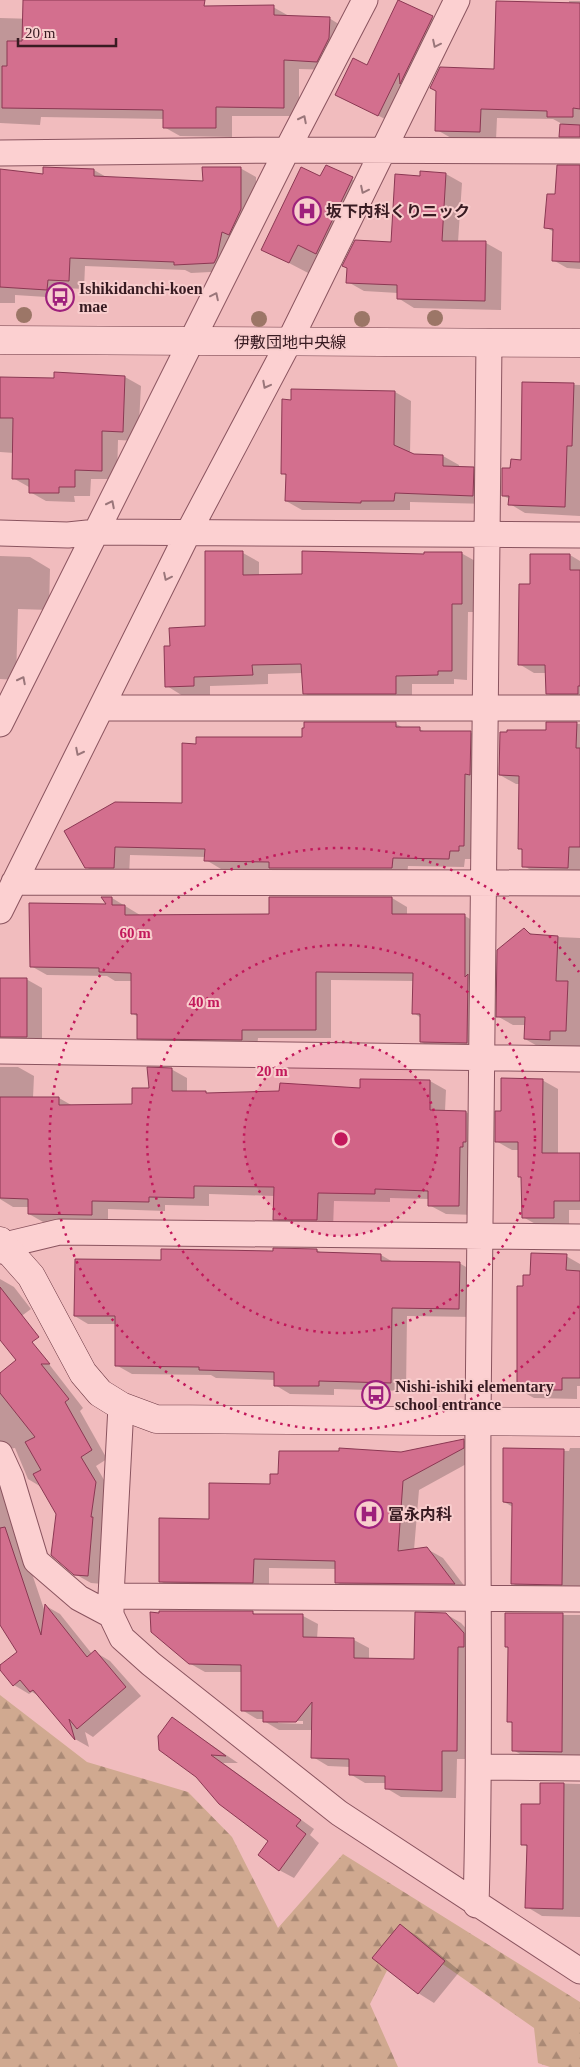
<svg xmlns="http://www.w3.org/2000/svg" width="580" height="2067" font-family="'Times New Roman','Noto Sans JP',serif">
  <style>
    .forest { fill: url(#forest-firs) }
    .shadow { fill: #0003; fill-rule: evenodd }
    .building { fill: #d36f8e; stroke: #8b3853 }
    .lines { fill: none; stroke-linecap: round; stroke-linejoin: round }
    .street-casing { stroke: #8a545f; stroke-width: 27 }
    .secondary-casing { stroke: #6c3843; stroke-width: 29 }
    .street { stroke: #fcd0d1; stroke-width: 25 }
    .secondary { stroke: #fcd0d1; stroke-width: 28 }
    .tree { fill: #9c7667 }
    .oneway { stroke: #9a767a }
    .ring { fill: none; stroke: #c2185b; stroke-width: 2.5; stroke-dasharray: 2.5 5 }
    .labels { text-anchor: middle; stroke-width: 4; stroke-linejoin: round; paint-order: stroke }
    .poi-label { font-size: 16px; font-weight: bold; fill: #381b22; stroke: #f8cdcd; text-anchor: start }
    .street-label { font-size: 16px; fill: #381b22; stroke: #f8cdcd }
    .centre { fill: #c2185b; stroke: #f8cdcd; stroke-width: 2.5 }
    .ring-label { font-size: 15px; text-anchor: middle; font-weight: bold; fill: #c2185b; stroke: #f8cdcd; stroke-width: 4; stroke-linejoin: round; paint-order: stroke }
  </style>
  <defs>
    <pattern id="forest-firs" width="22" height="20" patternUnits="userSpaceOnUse" patternTransform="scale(1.25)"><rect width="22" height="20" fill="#d0a990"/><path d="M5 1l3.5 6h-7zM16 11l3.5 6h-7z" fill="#aa8975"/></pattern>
  </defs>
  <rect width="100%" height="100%" fill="#f1bcbe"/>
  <path class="forest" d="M0 1695 87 1762 188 1792 232 1837 278 1928 343 1854 580 2002V2067H550L538 2063 534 2028 404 1937 370 2004 398 2067H0Z"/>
  <path class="shadow" d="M24 0H173L187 8 273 7 289 16 329 18 345 28 333 70 299 69V116H232V137L180 136 164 127V119L41 117 40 125 0 123V18L35 19Z
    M569 1H580V126L564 125 553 119 497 118 496 140 453 139 437 130 496 70 569 4Z
    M400 2 448 26 395 124 337 95 368 67Z
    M326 166 375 191 312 275 262 249 321 178Z
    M240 168 256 177V218L230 271 191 273 185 270 85 266 84 289 63 288 62 298 15 295V303H0V171L44 176 94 170 108 178 204 182Z
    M446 174 462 183 458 242 486 243 502 252 501 310 414 308 398 298V293L364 291 348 282 392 243 421 177Z
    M580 175V269L567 268 553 260 554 232 545 227 556 196Z
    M125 377 141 386 138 441 118 440 117 479H91L90 496H74L75 502 46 501 30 492 29 487 13 478 14 453 0 452V378L55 380Z
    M523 383 580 385V516L525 513 510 504V499L503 496 511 469 522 461Z
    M395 392 411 401 410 454 443 456 459 465V468H473L489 478V504L410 502V510H302L286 501 287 476 282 473Z
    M243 553 259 562V576H304L426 555 461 553 477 562V612H468L467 680 454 679V684H412V702H320L304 693 303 673 268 674V684L210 686V695L183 696 167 686 171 647 206 627Z
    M531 555H570L580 561V702H562L547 693V673H534L519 664 532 585Z
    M0 556 30 557 50 569 49 610 18 609 16 680 0 679Z
    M396 724 404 728 419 729 426 732 471 733 486 741 474 859H465L464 867 408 866 407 876H286L275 870 221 869 206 860V857L130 855 129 876H101L86 867 65 832 183 804 197 745 303 738Z
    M547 724H580V876L539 875 524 866V851L519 848 520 784H516L500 775 547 732Z
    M103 898H112L140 915 270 916 392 898 407 907V915L465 916 480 925 482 1051H437L421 1042V1018L414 1013V981L331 980V1038H258L257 1048 154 1047 138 1038V1017L132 1013V981H115L107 976 47 975 31 966 108 906Z
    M524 929 535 936 580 938V1049L541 1048 525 1039 526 1025H513L497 1016Z
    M0 979H26L42 988V1046L0 1049Z
    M0 1067H18L34 1076 33 1098H59L73 1106 133 1105 171 1069 187 1078V1092H205L209 1094 361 1090 430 1081 446 1090 445 1111 466 1112 482 1121 475 1215 446 1214 429 1205V1199L390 1198V1202L334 1201 333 1229 291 1228 275 1219V1196L209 1194V1206L165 1205V1211L108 1209V1223H45L29 1214V1207H13L0 1199Z
    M542 1080 558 1089V1154H580V1210H569V1226H539L523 1217V1178L519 1176V1150H512L496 1141 502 1112Z
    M317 1250 323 1254 381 1255 393 1262 459 1263 475 1272 474 1317 407 1316 406 1391 334 1389V1395L290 1394 275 1385V1380L216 1378 211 1375 132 1374 116 1365 117 1324H88L73 1315 121 1277 163 1261Z
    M566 1256 580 1264V1386H577V1399L534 1398 518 1389 525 1288 532 1276Z
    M0 1279 14 1287 31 1309 0 1332Z
    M45 1359 83 1408 80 1411 107 1459 96 1466 111 1492 103 1584 91 1583 75 1574 57 1514 43 1488 28 1479 15 1448 9 1449 8 1503 45 1612 46 1606 60 1614 92 1654 95 1652 110 1661 141 1696 93 1737 85 1732 89 1747 75 1739 39 1696 32 1692 29 1694 14 1685 0 1668 18 1652 0 1623V1375Z
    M463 1440 479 1449V1457L419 1490 414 1550 427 1549 443 1558 469 1592 352 1591 336 1582V1569L269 1568V1591L176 1590 160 1581 210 1520 271 1485 280 1476Z
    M570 1448H580V1593H528L512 1583 513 1507 504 1502V1449L569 1451Z
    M253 1613 257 1615 303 1616 318 1624 317 1639 354 1640 369 1648V1659L415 1661 446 1614 461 1623 479 1642 472 1759H457L456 1798 401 1797 386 1788V1783H365L350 1774V1767L328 1766 313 1757V1730H279L264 1721V1719H257L242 1710V1672H205L189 1663ZM278 1721H303V1724L278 1723Z
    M507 1615H580V1761L529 1759 513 1750 514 1724 508 1721 509 1648 506 1647Z
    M173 1719 238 1763H223L314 1829 310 1835 319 1843 294 1878 279 1870 269 1841Z
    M541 1783 580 1784V1917L542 1916 527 1907 528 1847 522 1844 541 1805Z
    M400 1926 416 1935 460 1971 434 2003 418 1993Z"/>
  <path class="building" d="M23 0H205L204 6 274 5V15L330 17 329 38 317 62 284 60V108L216 107V128H163V110L2 108V66H7V41H22Z
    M398 0 433 16 400 84 399 73 378 116 335 95 353 58 367 65Z
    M496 1 580 3V109L573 108V117H547V111L481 109 480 132 435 131 436 91 430 88 440 67 494 69Z
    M560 124 580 125V137H559Z
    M326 165 353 177 316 254 298 245 289 263 261 250 301 167 320 176Z
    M557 165H580V262L552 261 553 229 544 228 547 194H555Z
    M43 167 94 169V176L203 181 202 167H241V209L229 235 222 232 217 257 214 263 174 265V262L70 258 69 281 48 280 47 290 0 287V169L43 174Z
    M420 171 446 173 442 241H486L485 301 397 299V285L346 283 347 268 342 266 355 240 391 242 395 174 420 176Z
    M54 372 125 376 123 432 102 431V471L75 470V487H59V493H29V479H12L13 418H0V377L54 378Z
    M522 382 574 383 572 446H567L565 507 508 505 509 496H502V468H510L511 459 521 460Z
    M291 389 395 391 394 445 414 454 443 455V466L474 467 473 496 395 493 394 501H361V503L285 501 286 474H281L282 399 291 400Z
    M205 551H243V575L302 574V551L424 554V552H462V604H452V671H438V675L396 676V694H303L301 664 252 665 253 675 194 677V686L165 687 164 646H170L169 628 205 626Z
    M530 554H570V570H580V686H578V694H546L545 665H518L519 584H530Z
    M304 722H396V727H420V731H471L470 775 465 774 464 846H459V851H450L449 859 393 858 392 868H269V862L204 861 205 849 115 847 114 868H85L64 831 115 802 182 803V743L196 744V737H302V728H304Z
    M546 722H577L576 748H580V847H569L568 868 522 867V849H518L519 776 499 775 500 732H507V730H546Z
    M101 897H112V905H125V915L269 914V897H392V914H465V977L468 974 467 1043 420 1042V1014H412L413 973 316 972V1030H242V1040L137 1039V1014H131V973L99 972V968L30 967 29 903 106 904Z
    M524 928 530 934 558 936 556 981H568L566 1031H550V1040L524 1039 525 1017H496L497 950Z
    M0 978H27V1037H0Z
    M147 1067 172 1068V1091H206V1093L279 1091 280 1083 360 1088V1079L430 1080V1110L466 1111V1142H463V1147H460L459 1206H428V1191L375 1189V1194L318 1193 317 1220H273L274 1187 194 1186V1198L149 1197V1202L92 1201V1215L28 1214V1199L0 1198V1097H59V1105L132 1104V1088H149Z
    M501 1078 543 1079 542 1153H580V1201H554V1218H522L521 1177H518V1142H495V1111H501Z
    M273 1248 317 1249V1252L381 1254V1261L460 1262 459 1309 392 1308 391 1383 319 1381V1386H274V1372L199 1370V1367L115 1366V1316H74L75 1259 161 1260V1249L273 1251Z
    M531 1253 567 1254 566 1270 580 1271V1378H562V1390H517V1286H523V1275H530Z
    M0 1287 39 1337 32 1342 50 1364H41L69 1399 65 1402 92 1450 81 1457 96 1482 91 1517H93L88 1576 74 1575 51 1555 56 1514 33 1474 41 1470 25 1442 35 1437 0 1393V1373L16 1360 0 1340Z
    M464 1439V1448L403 1481 398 1551 427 1547 455 1584 335 1583V1561L254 1559 253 1583 159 1582V1518L209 1519V1483L270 1484V1474H278L279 1451H339V1448L401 1452Z
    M503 1448 564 1449 562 1585 511 1584 512 1503 503 1502Z
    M5 1527 41 1635 45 1604 87 1657 95 1650 126 1687 77 1729 69 1719 75 1740 33 1690 30 1692 20 1680 13 1686 0 1670V1665L17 1652 0 1625V1528Z
    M159 1611H253V1614H303V1637L354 1638V1658L414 1659 415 1612 446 1613 464 1633V1647H458L457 1751H442V1791L385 1789V1776L349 1775V1759L311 1758 312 1702 296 1722H263V1711H241V1665L189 1664 151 1632 150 1612 159 1613Z
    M505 1613H563L562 1752 512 1751V1722H507L508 1647H505Z
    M172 1717 226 1756 211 1755 301 1820 296 1826 306 1834 279 1871 258 1855 268 1841 219 1804 196 1777 159 1750 158 1736Z
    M540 1783H564L563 1909 525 1908 527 1845H521V1804H540Z
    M400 1924 445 1961 418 1994 372 1958Z"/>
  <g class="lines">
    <defs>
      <path id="street" d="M0 153 287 150 580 151
        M0 533 68 535 97 532 580 535
        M101 708H580
        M0 724 287 150 365 0
        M14 882 580 883
        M0 911 188 533 289 342 457 0
        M0 1051 580 1059
        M0 1251 5 1245 59 1232 580 1237
        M121 1406 111 1596V1615L122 1638 151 1664 339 1813 580 1971
        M0 1454 11 1478 36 1561 79 1598 111 1615
        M111 1596 580 1599
        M480 1767 580 1768
        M476 1905C481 1742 477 1580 478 1418 480 1059 487 701 489 342"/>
      <path id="secondary" d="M0 340 580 343
        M0 1241 31 1276 83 1373 100 1393 121 1406 156 1419 580 1422"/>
    </defs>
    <use href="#street" class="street-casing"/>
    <use href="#secondary" class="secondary-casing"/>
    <use href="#street" class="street"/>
    <use href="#secondary" class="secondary"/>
  </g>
  <g class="tree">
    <circle cx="24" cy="315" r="8"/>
    <circle cx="435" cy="318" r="8"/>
    <circle cx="259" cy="319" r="8"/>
    <circle cx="362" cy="319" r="8"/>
  </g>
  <defs><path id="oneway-chevron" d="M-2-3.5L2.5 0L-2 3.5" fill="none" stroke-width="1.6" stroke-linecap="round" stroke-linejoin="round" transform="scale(1.25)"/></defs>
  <g class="oneway">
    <use href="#oneway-chevron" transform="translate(436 44) rotate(116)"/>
    <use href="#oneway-chevron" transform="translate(303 119) rotate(-63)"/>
    <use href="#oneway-chevron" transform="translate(364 190) rotate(116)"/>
    <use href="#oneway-chevron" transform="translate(215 296) rotate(-64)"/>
    <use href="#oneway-chevron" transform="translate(266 385) rotate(118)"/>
    <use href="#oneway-chevron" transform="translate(111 504) rotate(-63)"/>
    <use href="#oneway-chevron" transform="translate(167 577) rotate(116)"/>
    <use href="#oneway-chevron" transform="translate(22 680) rotate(-63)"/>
    <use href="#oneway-chevron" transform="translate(79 752) rotate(117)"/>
  </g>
  <circle cx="341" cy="1139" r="97" fill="#c2185b" fill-opacity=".12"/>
  <g class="ring">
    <circle cx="341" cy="1139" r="97"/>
    <circle cx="341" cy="1139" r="194"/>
    <path d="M579 1306A291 291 0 1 1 579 972"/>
  </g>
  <defs>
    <symbol id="hospital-ring" viewBox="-11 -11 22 22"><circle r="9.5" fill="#f8cdcd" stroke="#9e207c" stroke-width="1.5"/><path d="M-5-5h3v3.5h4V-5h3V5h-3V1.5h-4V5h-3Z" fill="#9e207c"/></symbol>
    <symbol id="bus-ring" viewBox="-11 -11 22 22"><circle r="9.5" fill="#f8cdcd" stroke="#9e207c" stroke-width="1.5"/><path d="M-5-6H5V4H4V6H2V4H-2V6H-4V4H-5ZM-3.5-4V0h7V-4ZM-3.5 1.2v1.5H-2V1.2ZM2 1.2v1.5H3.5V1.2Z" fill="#9e207c"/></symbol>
  </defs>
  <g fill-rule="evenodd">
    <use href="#hospital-ring" x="291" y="195" width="32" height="32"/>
    <use href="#bus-ring" x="44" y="281" width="32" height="32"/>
    <use href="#bus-ring" x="360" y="1379" width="32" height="32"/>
    <use href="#hospital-ring" x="353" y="1498" width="32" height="32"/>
  </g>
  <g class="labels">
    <g class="poi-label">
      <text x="326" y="217">坂下内科くりニック</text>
      <text x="79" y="294">Ishikidanchi-koen<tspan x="79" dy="18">mae</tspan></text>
      <text x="395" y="1392">Nishi-ishiki elementary<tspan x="395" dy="18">school entrance</tspan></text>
      <text x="388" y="1520">冨永内科</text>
    </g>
    <g class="street-label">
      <text x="290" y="348">伊敷団地中央線</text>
    </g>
  </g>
  <circle cx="341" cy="1139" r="8" class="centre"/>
  <g class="ring-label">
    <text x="135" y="938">60 m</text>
    <text x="204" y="1007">40 m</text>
    <text x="272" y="1076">20 m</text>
  </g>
  <path d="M18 38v8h98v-8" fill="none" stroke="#381b22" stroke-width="2.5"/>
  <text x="25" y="38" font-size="15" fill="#381b22" stroke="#f8cdcd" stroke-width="4" paint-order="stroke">20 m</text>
</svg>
